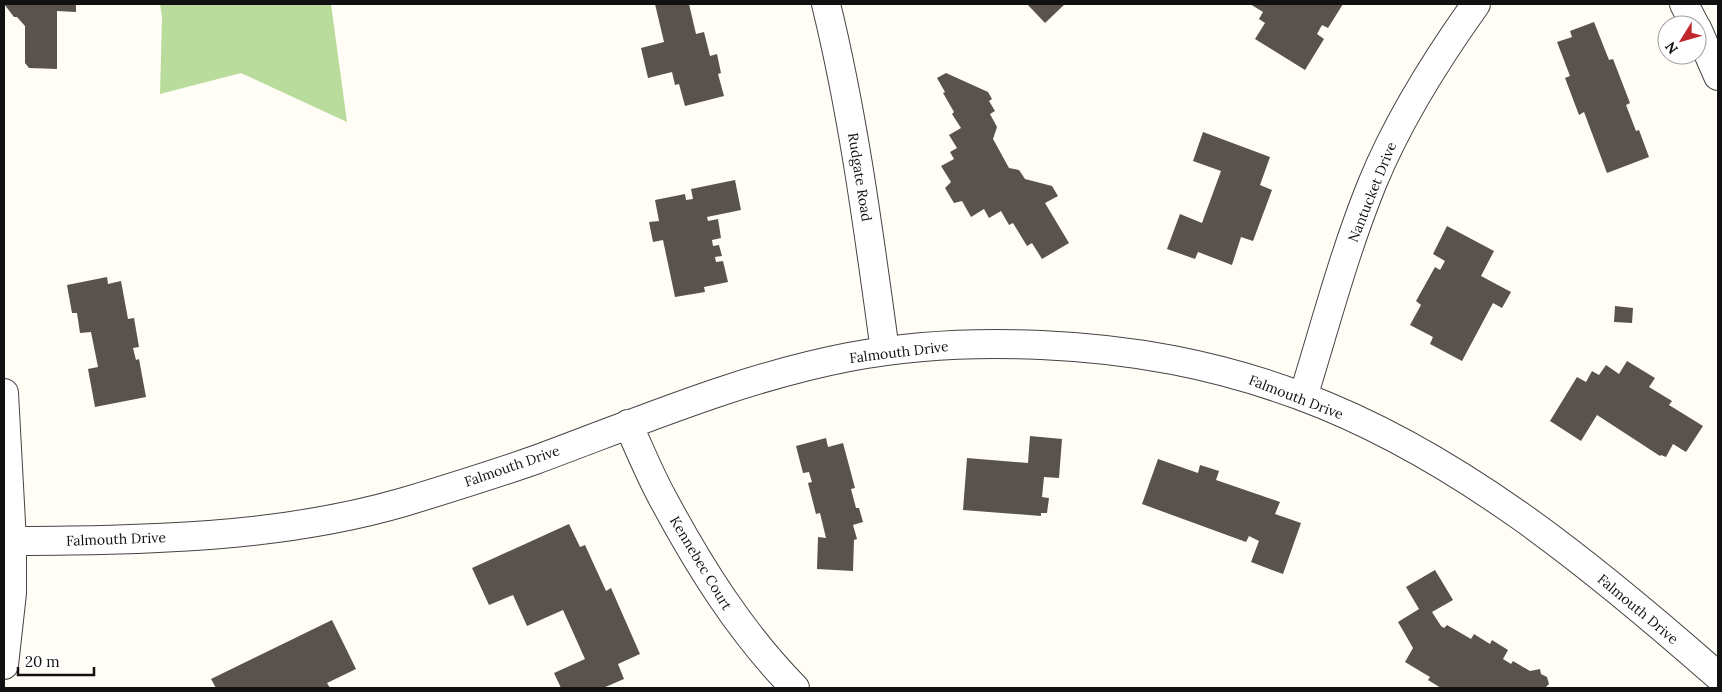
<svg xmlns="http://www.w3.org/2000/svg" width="1722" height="692" font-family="Lora,serif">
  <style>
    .forest { fill: #b9dc9c }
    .building { fill: #5a524d }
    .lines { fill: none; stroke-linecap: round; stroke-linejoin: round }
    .minor-casing { stroke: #444; stroke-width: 30 }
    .minor { stroke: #fff; stroke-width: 28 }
    .labels { text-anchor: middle; stroke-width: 5; stroke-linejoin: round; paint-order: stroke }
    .street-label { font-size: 14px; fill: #111; stroke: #fff }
  </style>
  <rect width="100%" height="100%" fill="#fffdf5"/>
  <path class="forest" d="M160 4H331L347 122 241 73 160 94 162 17Z"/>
  <path class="building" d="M4 4H76V12L57 11V69L29 68 25 63V26L17 17H14Z
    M655 4H689L696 34 704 32 710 56 717 54 721 73 718 74 724 96 685 106 679 84 675 85 672 72 648 78 641 48 664 42Z
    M1027 4H1065L1045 23Z
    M1250 4H1343L1328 28 1322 25 1317 34 1324 39 1305 70 1255 39 1265 23 1259 19 1263 12Z
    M1594 22 1609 60 1613 59 1630 103 1626 105 1636 131 1639 130 1649 157 1607 173 1584 112 1579 115 1565 78 1570 76 1557 42 1572 37 1570 31Z
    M946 73 988 92 992 99 989 101 995 111 990 114 997 127 993 139 1009 168 1019 170 1025 179 1052 186 1058 196 1045 203 1069 243 1042 259 1032 243 1027 246 1013 223 1009 225 1001 211 989 218 984 209 971 217 962 201 954 203 945 188 951 182 941 166 954 159 950 152 957 148 949 135 961 128 952 114 954 112 943 93 945 92 937 78Z
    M1203 132 1270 157 1260 185 1272 190 1253 241 1241 237 1232 265 1198 252 1195 259 1167 249 1180 214 1202 223 1221 171 1193 161Z
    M735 180 741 210 707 217 708 221 718 219 721 238 712 240 713 246 719 245 722 256 715 257 716 262 723 261 728 282 704 287 705 292 675 297 663 240 653 242 649 222 659 221 655 200 685 194 686 200 693 199 691 189Z
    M1447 226 1494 251 1481 276 1511 292 1502 308 1493 303 1462 361 1430 344 1433 337 1410 325 1421 305 1416 301 1435 267 1440 270 1445 261 1433 254Z
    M107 277 108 284 121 281 128 319 134 318 139 347 133 348 136 360 139 359 146 397 95 407 88 369 98 367 91 332 80 333 77 313H72L67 285Z
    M1615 306 1633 308 1632 323 1614 322Z
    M1627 361 1655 378 1649 387 1672 401 1669 405 1703 426 1686 452 1673 444 1666 457 1661 455 1660 456 1597 415 1581 441 1550 421 1577 377 1586 382 1592 371 1599 375 1606 365 1619 374Z
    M1030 436 1062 439 1059 478 1044 477 1042 497 1049 498 1047 513H1041V516L963 510 967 458 1028 463Z
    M826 438 828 447 843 443 855 488 851 489 856 508H859L863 522 853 525 857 539 854 540 853 571 817 569 818 537 826 538 820 513 816 514 808 483 812 482 809 472 803 473 796 446Z
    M1158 459 1198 473 1200 465 1219 471 1216 480 1280 502 1275 514 1301 523 1283 574 1251 562 1259 541 1249 536 1246 542 1142 504Z
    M569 524 580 547 585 545 606 591 611 588 640 654 618 664 624 679 603 688H561L554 673 585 659 563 610 527 626 513 595 489 605 472 568Z
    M1435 570 1453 600 1432 612 1441 626 1444 628 1447 625 1471 639 1474 634 1490 644 1492 640 1508 650 1503 659 1511 664 1513 661 1530 671 1540 669 1541 674 1547 677 1549 684 1545 688H1448L1446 687 1441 688 1428 680 1430 677 1405 662 1413 648 1398 622 1419 609 1406 587Z
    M332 620 356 669 327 683 330 688H216L211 679Z"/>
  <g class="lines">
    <defs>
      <path id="minor" d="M826 4C854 118 869 235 885 351
        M1684 4 1695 25
        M1697 28 1718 76
        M4 393 12 541V593L4 665
        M1303 397C1325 326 1344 253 1372 184 1398 120 1436 60 1476 4
        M628 424C639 448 649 473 662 497 699 566 740 632 795 688
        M12 541C142 540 277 539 404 502 447 489 492 475 535 460 638 422 740 378 849 357 912 345 976 342 1041 345 1132 349 1215 364 1301 396 1457 454 1594 567 1718 676"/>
    </defs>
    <use href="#minor" class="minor-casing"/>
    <use href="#minor" class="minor"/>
  </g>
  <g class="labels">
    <g class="street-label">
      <text transform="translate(860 177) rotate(81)" y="5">Rudgate Road</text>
      <text transform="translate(1372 192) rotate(-68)" y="5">Nantucket Drive</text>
      <text transform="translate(899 352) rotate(-7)" y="5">Falmouth Drive</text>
      <text transform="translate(1296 397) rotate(21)" y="5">Falmouth Drive</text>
      <text transform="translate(512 466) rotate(-19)" y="5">Falmouth Drive</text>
      <text transform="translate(116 539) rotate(-2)" y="5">Falmouth Drive</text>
      <text transform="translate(701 563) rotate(59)" y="5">Kennebec Court</text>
      <text transform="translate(1638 609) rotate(40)" y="5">Falmouth Drive</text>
    </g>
  </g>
  <rect width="1722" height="692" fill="none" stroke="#111111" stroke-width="10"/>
  <g transform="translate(1682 40) rotate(233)"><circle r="24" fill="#ffffff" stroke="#a0a0a0"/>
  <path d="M0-4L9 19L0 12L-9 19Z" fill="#c4262e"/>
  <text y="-8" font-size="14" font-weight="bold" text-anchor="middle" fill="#111111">N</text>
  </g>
  <path d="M18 667v8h76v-8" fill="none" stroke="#111111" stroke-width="2.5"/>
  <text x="25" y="667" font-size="15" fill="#111111" stroke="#ffffff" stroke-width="4" paint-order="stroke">20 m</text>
</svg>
